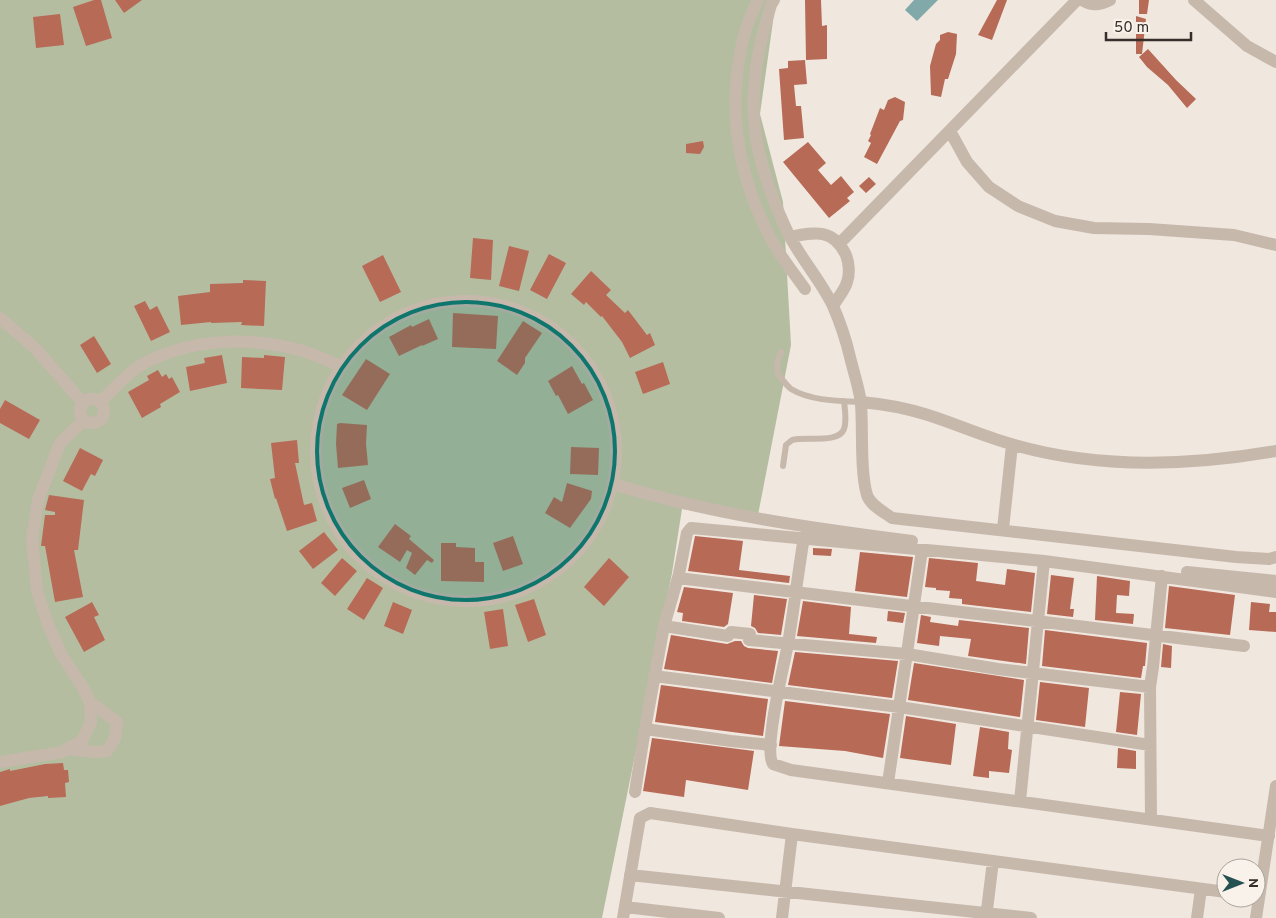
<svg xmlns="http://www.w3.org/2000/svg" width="1276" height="918" font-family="Overpass,sans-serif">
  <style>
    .green { fill: #b5bda1 }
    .water { fill: #82a9aa }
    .building { fill: #b76a56 }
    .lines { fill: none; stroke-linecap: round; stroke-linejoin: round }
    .service { stroke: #c7b8ac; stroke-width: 6 }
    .minor { stroke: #c7b8ac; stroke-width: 12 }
    .tertiary { stroke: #c7b8ac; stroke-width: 12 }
    .marked { fill: #0f766e; fill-opacity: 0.2; stroke: #0f766e; stroke-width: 4; stroke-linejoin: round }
  </style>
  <rect width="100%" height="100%" fill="#f0e7df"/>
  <path class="green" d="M0 0H776L760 114 783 202 791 345 757 520 682 509 672 573 602 918H0Z"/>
  <path class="water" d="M914 0H938L917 21 905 10Z"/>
  <path class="building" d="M94 0H101L112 38 86 46 73 7Z
    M115 0H142L124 13Z
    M805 0H821L822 26 827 25V59L806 60Z
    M997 0H1007L992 40 978 35Z
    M1139 0H1149L1147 14H1139Z
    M60 14 64 45 36 48 33 17Z
    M1136 16 1146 19 1142 54H1136Z
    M948 32 957 34 956 54 948 79H945L941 97 931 95 930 66 936 44 940 40V35Z
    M1148 49 1176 80 1196 99 1187 108 1168 85 1147 67 1139 57Z
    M805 60 807 84 794 85 796 106H801L804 138 784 140 779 69 788 68V61Z
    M895 97 905 102 903 120 900 121 877 164 864 157 871 143 868 141 871 135 870 134 880 108 884 110 888 100Z
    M703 141 704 147 700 154 686 153V144Z
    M808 142 826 163 818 170 831 185 841 176 854 192 847 198 850 201 829 218 783 162Z
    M869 177 876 184 866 193 859 186Z
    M473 238 493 240 491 280 470 278Z
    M509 246 529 251 519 291 499 286Z
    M549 254 566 263 547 299 530 290Z
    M383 255 401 292 380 302 362 266Z
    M591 271 611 290 606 295 625 313 628 310 647 335 650 333 655 345 630 358 622 342 602 316 601 317 586 302 584 305 571 294Z
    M243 280 266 281 264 326 241 325 242 322 211 323V322L181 325 178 296 210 292V284L243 283Z
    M145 301 150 310 157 306 170 332 151 341 134 306Z
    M453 313 498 316 496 349 452 347Z
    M429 319 438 339 422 346V345L399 356 389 337 411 325 412 327Z
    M523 321 542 333 525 358V363L517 375 497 361Z
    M94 336 111 364 97 373 80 345Z
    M222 355 227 383 190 391 186 367 205 363 204 358Z
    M264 355 285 357 282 390 241 388 242 357 264 358Z
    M366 359 390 374 367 410 342 395Z
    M663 362 670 384 643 394 635 372Z
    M572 366 582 384 584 383 593 400 568 414 558 395 556 396 548 381Z
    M158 370 162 377 166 374 169 379 172 377 180 392 160 404 161 407 142 418 128 392 149 380 147 376Z
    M5 400 40 420 29 439 0 423V409Z
    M340 423 367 425 366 444 368 465 338 468 336 444 337 424Z
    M297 440 299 463H295L304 505 312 503 317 521 287 531 276 498 275 499 270 479 275 478 271 443Z
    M571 447 599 448 598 475 570 474Z
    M80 448 103 460 95 476 91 474 82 491 63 481Z
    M364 480 371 499 350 508 342 488Z
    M567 483 592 491 591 499 570 528 545 513 554 497 562 502Z
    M49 495 84 500 78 550H74L83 597 55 602 45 546H41L45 515H55V512L45 510Z
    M395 524 411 536 409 539 434 560 432 563 427 560 415 575 406 568 412 553 407 550 400 562 378 547Z
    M324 532 338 550 313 569 299 551Z
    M513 536 523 564 503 571 493 543Z
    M695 536 743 541 739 570 790 576 789 583 688 571Z
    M441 543H456V547L475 548V562H484V582L441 581Z
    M813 548 832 549 831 556 813 555Z
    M860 552 913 557 907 597 855 591Z
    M342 558 357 571 335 596 321 583Z
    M609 558 629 577 604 606 584 587Z
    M929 558 978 563 976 581 1005 585 1007 569 1035 573 1031 612 962 604V599L949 598 950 591 936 590V588L925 587Z
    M1051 575 1074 578 1070 609H1074L1073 617 1047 614Z
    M1097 576 1130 581 1129 596 1117 595 1116 613 1134 614 1133 624 1095 620Z
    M367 578 383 588 364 620 347 609Z
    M1169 586 1235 595 1230 635 1165 628Z
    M684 587 733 593 728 624 724 627 682 621 683 613 677 612Z
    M754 595 787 599 781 635 758 633 755 628 751 626Z
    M534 599 546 635 528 642 515 605Z
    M803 601 851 607 849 634 877 637 876 643 797 636Z
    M92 602 99 615 94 617 105 640 84 652 65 617Z
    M393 602 412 610 403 634 384 626Z
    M1251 602 1270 604 1269 612H1276V632L1249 630Z
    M503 609 508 646 490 649 484 612Z
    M888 611 905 613 903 623 887 621Z
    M921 615 931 617 930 622 958 626 959 620 1029 628 1026 664 968 656 971 639 940 636 939 646 917 643Z
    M1045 630 1147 643 1145 666H1143L1141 678 1042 666Z
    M671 635 727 644 735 641H741L744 646 748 648 778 651 772 683 664 669Z
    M1163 644 1172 646 1171 668 1161 667Z
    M795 652 898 661 892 698 788 685Z
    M914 663 1024 680 1020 717 908 700Z
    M1040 682 1089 688 1085 727 1036 720Z
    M661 685 768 699 763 736 655 722Z
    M1120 692 1141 694 1137 735 1116 732Z
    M785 701 890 714 883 758 845 751 779 746Z
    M906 716 956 724 951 765 900 758Z
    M980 727 1009 732 1008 749 1012 750 1009 773 989 771V778L973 776Z
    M652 738 754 751 748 790 686 780 684 797 643 791Z
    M1118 748 1136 751V769L1117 768Z
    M63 763 64 770H68L69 782 65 783 66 797 48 798V796L29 798 0 806V772L10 769V771L45 764Z"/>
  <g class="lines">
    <path class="service" d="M781 352 777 363 778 374C782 379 786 385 791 389 811 401 839 401 861 402
      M783 466 786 445C787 444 791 441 792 440 804 436 839 444 844 429 847 421 845 410 844 401"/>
    <path class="minor" d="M758 0C753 10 748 21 745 32 727 97 735 164 764 225 774 248 790 268 805 289
      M774 0 771 5C757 50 748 96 757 143 763 175 775 206 789 235 802 260 821 281 833 306 840 322 846 340 850 357 853 370 860 391 861 404 863 430 860 471 867 495 870 505 884 512 892 518L1236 557 1269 559 1276 557
      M1082 0C1091 6 1101 5 1110 0
      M1194 0 1247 46 1276 62
      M950 131 967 162 989 187 1018 206 1055 221 1094 228 1149 229 1234 235 1276 245
      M790 237C815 232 833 228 846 255 849 263 850 274 847 282 845 290 837 299 833 306
      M840 243 1077 0
      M316 451a150 150 0 1 1 300 0a150 150 0 1 1-300 0Z
      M0 318 35 348 83 403
      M80 411a12 12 0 1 1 24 0a12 12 0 1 1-24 0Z
      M100 402C112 391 129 371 143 364 191 338 251 336 303 351 316 355 329 361 342 367
      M861 402C884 404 906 408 928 415 956 424 983 436 1011 444 1096 469 1190 466 1276 451
      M613 484C710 514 810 528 912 541
      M1003 529 1012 445
      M804 537C798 573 794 608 788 644 784 665 763 749 773 764L791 770 1269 836
      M1187 572 1276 581
      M678 578 1244 646
      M664 626 728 636 731 632 750 634 749 640 907 654 998 669 1150 687
      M654 676 899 707 1150 745
      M771 745 731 741 645 729 664 626 679 574 687 533 691 528 1044 561 1276 592
      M67 749 95 752 107 751 115 738 117 722 90 702
      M0 762 63 752 66 749 82 741 91 722 90 702 82 686 61 654 47 622 37 591 32 539 38 500 60 443 84 420
      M888 783 922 550
      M635 792 645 729
      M1020 801 1044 561
      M1151 819 1150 687 1153 667 1162 576
      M792 834 1226 892
      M630 875 1031 918
      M625 907 719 918
      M623 918 640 818 650 813 792 834 782 918
      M986 918 993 861
      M1197 918 1201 889"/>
    <path class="tertiary" d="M1256 918 1276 786"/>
  </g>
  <path class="marked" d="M317 451a149 149 0 1 1 298 0a149 149 0 1 1-298 0Z"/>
  <g transform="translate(1241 883) rotate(90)"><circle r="24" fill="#f8f2eb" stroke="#aaa49e"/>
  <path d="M0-4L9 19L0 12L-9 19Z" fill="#255152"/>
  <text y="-8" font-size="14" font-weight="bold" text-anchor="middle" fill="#362e2a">N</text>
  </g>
  <path d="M1106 32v8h85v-8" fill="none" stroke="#362e2a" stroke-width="2.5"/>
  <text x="1114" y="32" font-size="15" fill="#362e2a" stroke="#f8f2eb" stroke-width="4" paint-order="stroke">50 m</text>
</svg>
